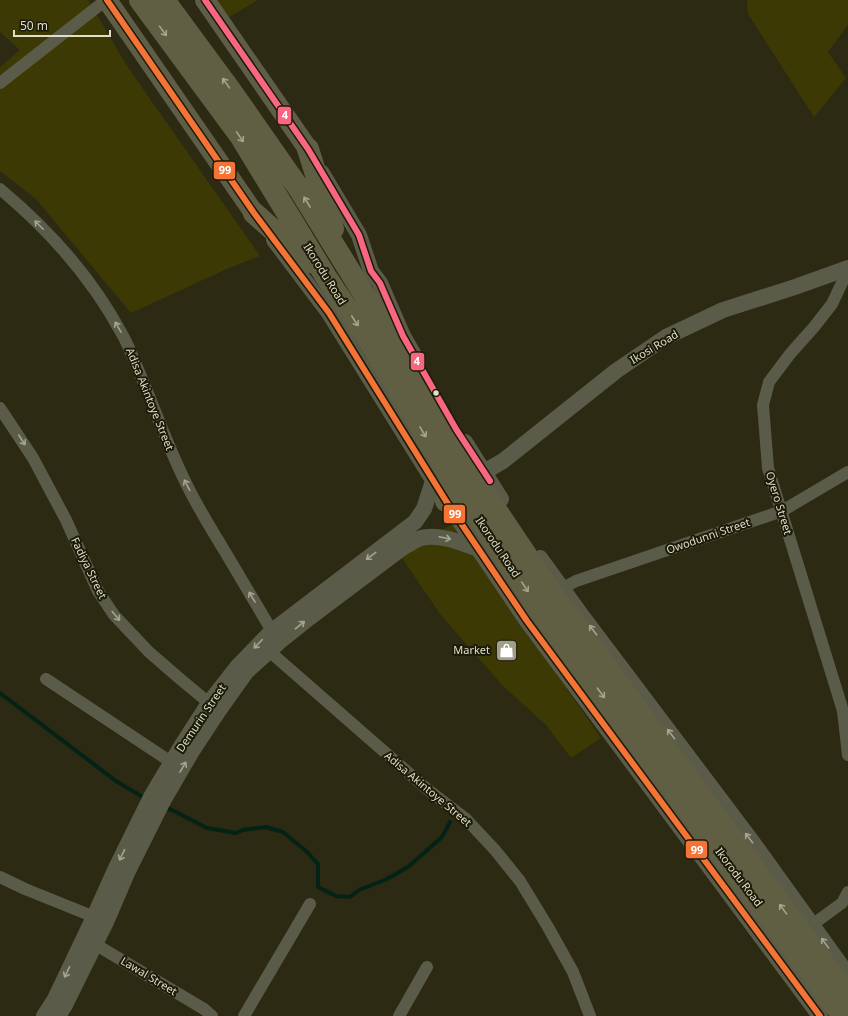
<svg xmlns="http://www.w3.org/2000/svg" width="848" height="1016" font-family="'Noto Sans',sans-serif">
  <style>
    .built { fill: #3c3905 }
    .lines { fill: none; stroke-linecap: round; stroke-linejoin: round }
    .stream { stroke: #042216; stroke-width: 4 }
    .minor { stroke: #5b5b4a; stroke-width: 12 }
    .tertiary { stroke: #5b5b4a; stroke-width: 16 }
    .primary { stroke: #5e5d46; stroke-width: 20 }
    .motorway { stroke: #605f43; stroke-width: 22 }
    .bus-1-casing { stroke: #1c1b09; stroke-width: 9 }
    .bus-2-casing { stroke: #1c1b09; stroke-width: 9 }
    .bus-1 { stroke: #f57335; stroke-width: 6 }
    .bus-2 { stroke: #fa6682; stroke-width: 6 }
    .oneway { stroke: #a6a58c }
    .oneway2 { stroke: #a4a48f }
    .bus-dot { fill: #dfdfc8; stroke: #1c1b09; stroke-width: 1.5 }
    .labels { text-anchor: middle; stroke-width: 4; stroke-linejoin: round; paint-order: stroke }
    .street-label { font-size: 11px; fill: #dfdfc8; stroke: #1c1b09 }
    .poi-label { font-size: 11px; fill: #dfdfc8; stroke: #1c1b09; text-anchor: end }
    .line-badge { stroke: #1c1b09; stroke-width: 1.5 }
    .badge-label { font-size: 11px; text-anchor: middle; font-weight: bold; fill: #fff }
  </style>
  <rect width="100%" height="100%" fill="#2c2a12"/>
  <path class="built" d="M0 0H88L127 66 260 256 229 268 131 313 36 199 0 171V67L20 50 0 32Z
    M214 0H258L226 19Z
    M747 0H848V25L828 52 846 78 814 117 748 14Z
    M452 524 601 738 571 758 546 725 502 685 440 614 400 555Z"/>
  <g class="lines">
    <path class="stream" d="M0 693 116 781 146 799
      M163 807 172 810 207 828 236 833 243 830 266 827 283 832 306 851 318 864V887L336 896 350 897 359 890 387 879 408 867 442 837 450 822"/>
    <path class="minor" d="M0 83 106 0
      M0 189C48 229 92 278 122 334 128 344 132 356 137 367 153 404 166 442 184 479 195 503 210 527 224 550 240 577 256 604 272 631
      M848 270 832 304 814 327 790 354 769 382 763 405 768 468 843 711 848 755
      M0 408 33 458 66 520 98 591 114 615 149 652 179 678 209 703
      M563 588 576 581 782 511 848 472
      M269 651 427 789 466 819 495 850 520 881 548 927 573 972 590 1016
      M46 679 171 762
      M0 877 25 889 102 920
      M812 925 842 903 848 892
      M88 940 204 1009 212 1016
      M244 1016 310 904
      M399 1016 427 967"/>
    <path class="tertiary" d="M322 173 359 235 371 271 380 283 403 336 418 362
      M274 240 329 313 446 501 527 621 820 1016
      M465 442 501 499
      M484 472 503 461 616 371 666 337 723 310 795 287 848 268
      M540 558 582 616 751 840 848 975
      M44 1016 55 999 94 917 116 868 152 795 182 745 209 703 238 666 272 631 415 522 424 509 433 481
      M58 1016 65 1005 106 922 127 873 163 801 192 751 219 710 246 672 279 642 309 618 402 548C408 545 415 540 421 538 438 533 462 543 478 549"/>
    <path class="primary" d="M107 0 254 213
      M205 0 308 149"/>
    <path class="motorway" d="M140 0 241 137 326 277 372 346 445 467 552 628 843 1016
      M164 0 231 91 298 187 391 338 474 477 551 592 848 996
      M308 149 333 229
      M254 213 309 262
      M445 468C450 482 450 486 446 501"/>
    <defs>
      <path id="bus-1" d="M107 0 254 213 329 313 446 501 527 621 820 1016"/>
      <path id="bus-2" d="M205 0 308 149 359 235 371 271 380 283 403 336 456 429 490 481"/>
    </defs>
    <use href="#bus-1" class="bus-1-casing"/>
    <use href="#bus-2" class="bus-2-casing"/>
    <use href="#bus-1" class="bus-1"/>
    <use href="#bus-2" class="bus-2"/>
  </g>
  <defs><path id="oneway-shaft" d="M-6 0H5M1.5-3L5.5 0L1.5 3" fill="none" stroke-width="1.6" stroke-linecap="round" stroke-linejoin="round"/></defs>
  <g class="oneway">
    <use href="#oneway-shaft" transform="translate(163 31) rotate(54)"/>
    <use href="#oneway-shaft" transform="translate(226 83) rotate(-126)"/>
    <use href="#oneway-shaft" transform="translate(240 137) rotate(56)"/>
    <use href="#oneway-shaft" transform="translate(307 202) rotate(-122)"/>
    <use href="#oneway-shaft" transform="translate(355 321) rotate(57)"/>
    <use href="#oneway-shaft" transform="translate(423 432) rotate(59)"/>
    <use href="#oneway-shaft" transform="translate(525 587) rotate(56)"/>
    <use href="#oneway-shaft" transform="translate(601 693) rotate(53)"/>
    <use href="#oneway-shaft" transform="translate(783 909) rotate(-126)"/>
  </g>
  <g class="oneway2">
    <use href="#oneway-shaft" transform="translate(39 225) rotate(-135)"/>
    <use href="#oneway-shaft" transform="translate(118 327) rotate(-120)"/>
    <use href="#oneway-shaft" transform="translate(22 440) rotate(57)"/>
    <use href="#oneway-shaft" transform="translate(187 485) rotate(-118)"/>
    <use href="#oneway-shaft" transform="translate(445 538) rotate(12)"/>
    <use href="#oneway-shaft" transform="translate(371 556) rotate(143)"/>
    <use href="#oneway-shaft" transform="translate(252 597) rotate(-121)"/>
    <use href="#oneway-shaft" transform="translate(116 616) rotate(50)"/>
    <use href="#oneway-shaft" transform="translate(300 625) rotate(-39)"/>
    <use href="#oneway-shaft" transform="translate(593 630) rotate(-127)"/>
    <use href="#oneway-shaft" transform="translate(258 644) rotate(134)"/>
    <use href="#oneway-shaft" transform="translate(671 734) rotate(-127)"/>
    <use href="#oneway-shaft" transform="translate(183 767) rotate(-59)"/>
    <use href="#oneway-shaft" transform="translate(749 838) rotate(-127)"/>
    <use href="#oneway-shaft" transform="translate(122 855) rotate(116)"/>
    <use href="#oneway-shaft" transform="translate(825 943) rotate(-126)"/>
    <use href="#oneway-shaft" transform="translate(67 972) rotate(116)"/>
  </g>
  <defs>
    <symbol id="shop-square" viewBox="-11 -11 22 22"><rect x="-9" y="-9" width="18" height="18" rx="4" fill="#a0a088" stroke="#1c1b09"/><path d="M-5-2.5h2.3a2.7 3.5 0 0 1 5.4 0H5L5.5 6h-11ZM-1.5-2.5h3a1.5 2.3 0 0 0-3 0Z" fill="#fff"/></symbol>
  </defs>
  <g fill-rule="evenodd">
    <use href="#shop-square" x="494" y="638" width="25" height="25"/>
  </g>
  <circle class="bus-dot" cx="436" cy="393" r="3.5"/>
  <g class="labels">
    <g class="street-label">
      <text transform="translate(325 274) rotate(58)" y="4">Ikorodu Road</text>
      <text transform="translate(654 347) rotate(-31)" y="4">Ikosi Road</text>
      <text transform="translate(150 399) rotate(68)" y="4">Adisa Akintoye Street</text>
      <text transform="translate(779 503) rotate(73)" y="4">Oyero Street</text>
      <text transform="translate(708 536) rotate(-19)" y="4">Owodunni Street</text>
      <text transform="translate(498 547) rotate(56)" y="4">Ikorodu Road</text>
      <text transform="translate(89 568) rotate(64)" y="4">Fadiya Street</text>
      <text transform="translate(201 718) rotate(-56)" y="4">Demurin Street</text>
      <text transform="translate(428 789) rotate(40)" y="4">Adisa Akintoye Street</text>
      <text transform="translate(739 877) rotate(53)" y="4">Ikorodu Road</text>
      <text transform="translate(149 976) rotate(31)" y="4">Lawal Street</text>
    </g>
    <g class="poi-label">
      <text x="490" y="654">Market</text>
    </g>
  </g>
  <g class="line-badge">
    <rect x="277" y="106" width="15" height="19" rx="4" fill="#fa6682"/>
    <rect x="213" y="161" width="23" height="19" rx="4" fill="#f57335"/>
    <rect x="410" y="352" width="15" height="19" rx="4" fill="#fa6682"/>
    <rect x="443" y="504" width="23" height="20" rx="4" fill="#f57335"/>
    <rect x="685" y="840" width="23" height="19" rx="4" fill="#f57335"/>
  </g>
  <g class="badge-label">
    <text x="285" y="119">4</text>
    <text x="225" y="174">99</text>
    <text x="417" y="365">4</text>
    <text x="455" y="518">99</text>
    <text x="697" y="854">99</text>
  </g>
  <path d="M14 30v6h96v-6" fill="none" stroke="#dfdfc8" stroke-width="2"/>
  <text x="20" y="30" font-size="12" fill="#dfdfc8" stroke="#1c1b09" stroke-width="3" paint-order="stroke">50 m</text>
</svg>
